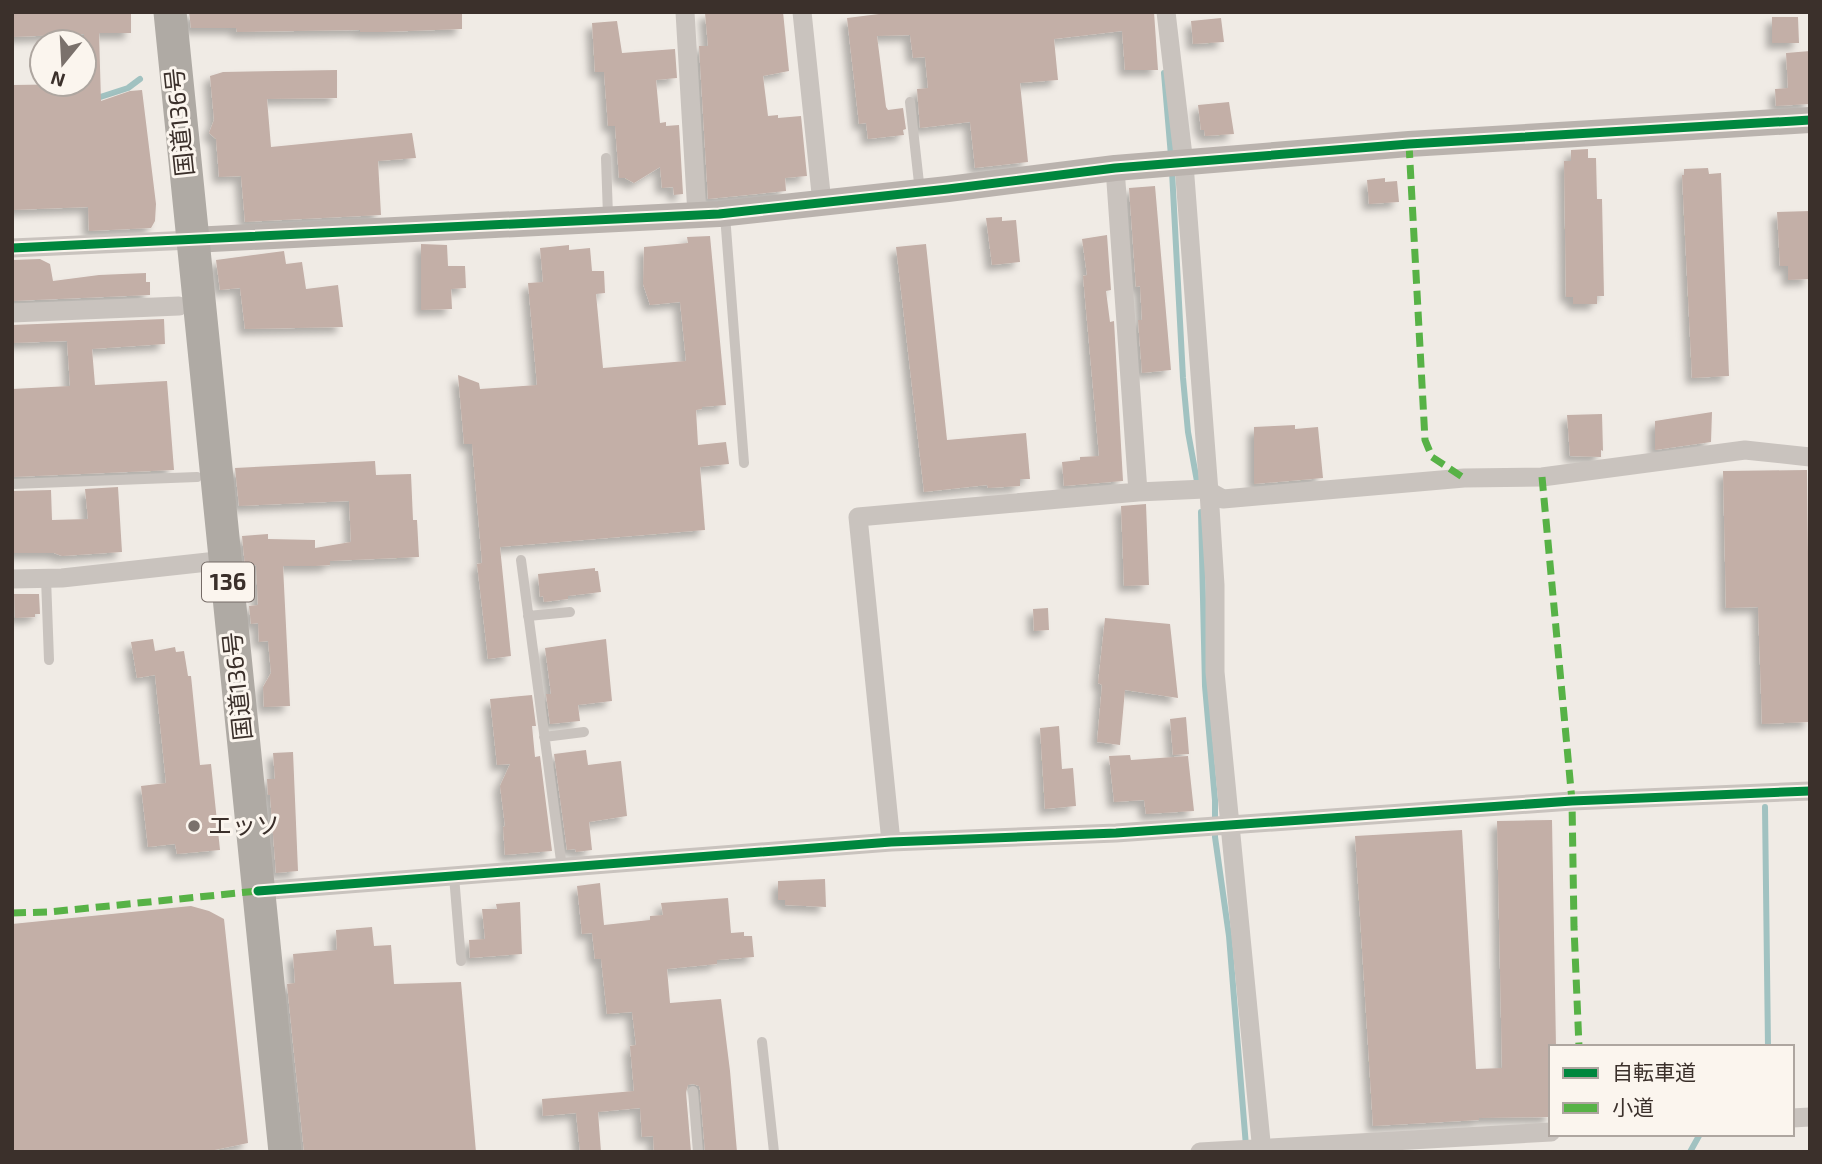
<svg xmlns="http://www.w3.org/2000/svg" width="1822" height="1164" font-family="'Exo 2','Noto Sans JP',sans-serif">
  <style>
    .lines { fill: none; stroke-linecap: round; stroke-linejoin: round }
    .stream { stroke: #a1c2c1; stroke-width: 6 }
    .building { fill: #c3afa7; filter: url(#shadow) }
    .lane { stroke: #c9c3be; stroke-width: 10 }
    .street { stroke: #c9c3be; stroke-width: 19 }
    .secondary { stroke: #bab3ae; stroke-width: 26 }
    .highway { stroke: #afaaa4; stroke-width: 33 }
    .quiet { stroke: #57b246; stroke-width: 7; stroke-dasharray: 14 7; stroke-linecap: butt }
    .cycleway-casing { stroke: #fbf5ee; stroke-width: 13 }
    .cycleway { stroke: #00873e; stroke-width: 9 }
    .poi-dot { fill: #7a716c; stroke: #fbf5ee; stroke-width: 2.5 }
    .labels { text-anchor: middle; stroke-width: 6; stroke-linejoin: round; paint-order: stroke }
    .shield { fill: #fbf5ee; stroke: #756b66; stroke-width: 2 }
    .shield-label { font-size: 23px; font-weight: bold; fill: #3b302b }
    .street-label { font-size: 24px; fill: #3b302b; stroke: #fbf5ee }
    .poi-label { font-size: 24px; fill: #3b302b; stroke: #fbf5ee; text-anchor: start }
  </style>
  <defs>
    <filter id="shadow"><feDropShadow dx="-6" dy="6" stdDeviation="3.5" flood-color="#0004"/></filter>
  </defs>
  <rect width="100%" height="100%" fill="#f0ebe5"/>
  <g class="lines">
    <path class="stream" d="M1164 73 1171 156
      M94 99 128 88 140 79
      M1172 171 1183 378 1188 432 1198 487
      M1201 512 1205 686 1215 800V837L1229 936 1246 1146
      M1765 807 1768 1047
      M1690 1152 1700 1134"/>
  </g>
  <path class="building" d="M12 12H131V33H99L101 101 130 91 142 90 156 204 155 221 151 228 89 231 88 207 12 210V85L84 84V34L12 37Z
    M189 12H462V29L382 32H360V30L237 32 236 28H191Z
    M783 12 789 71 763 76 768 116 778 115V118L801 116 807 176 785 178 786 191 708 199 699 46H708L705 13Z
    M895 12H1154L1158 70H1125L1122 31 1054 39 1058 80 1020 83 1028 162 975 168 970 122 920 128 917 89 928 88 925 57 913 58 910 35 877 36 886 107 888 110 903 108 906 129 903 130 904 135 868 139 866 123 859 124 847 18Z
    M1772 17H1798L1799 43H1772Z
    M1221 18 1224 42 1193 44 1191 21Z
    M617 21 622 53 675 49 677 78 656 80 660 123 666 122V126L679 125 683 194 674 195 673 187 662 188 660 167 634 183 625 178H619L615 126H608L604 72H595L592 23Z
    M1810 51V104L1776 106 1775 89 1788 88 1786 53Z
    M337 70V98L267 99 271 147 412 133 416 158 378 161 381 215 245 222 241 176 219 177 216 139 209 133 214 120 210 76 223 72Z
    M1229 102 1234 134 1205 136 1204 130H1201L1198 105Z
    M1588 149V158H1596L1597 199H1602L1604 296H1597V304H1573V297H1566L1564 161H1571V150Z
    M1708 168 1709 174 1721 173 1729 376 1692 378 1682 175H1684V169Z
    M1385 178V182L1397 181 1399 202 1369 204 1367 180Z
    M1155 186 1171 370 1142 373 1138 320H1142L1140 286 1136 287 1129 188Z
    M1810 211V279L1788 280V266H1780L1777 212Z
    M1002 217V221L1016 220 1020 262 992 265 986 218Z
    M1107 235 1111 290 1106 291 1110 322 1114 321 1123 481 1064 486 1062 462 1080 460V457L1099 456 1083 276 1087 275 1082 239Z
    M710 236 726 405 702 407V409L696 410 698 445 726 442 729 464 700 467 705 530 500 547 511 656 488 659 477 564 482 563 472 444H464L458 375 479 383 480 389 537 385 528 283 543 282 540 248 569 245V250L590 248 592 271H604L605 293 596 294 603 368 686 361 680 302 650 305 643 284 644 247 688 243 687 237Z
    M421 244 447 245 448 266H465L466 288 451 289 452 309 421 310Z
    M926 244 947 440 1026 433 1030 479H1020V486L988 488 987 485 924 492 896 247Z
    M284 251 286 264 302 262 306 289 338 285 343 327 245 329 240 288 220 290 216 260Z
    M40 259 50 264 53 281 99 275 146 273V282H150V295L12 301V260Z
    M164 319 165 344 92 349 95 385 167 381 174 470 12 477V389L70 386 67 341 12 343V325Z
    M1712 412 1711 442 1655 450V421Z
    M1602 414 1603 451 1601 450V457L1570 456 1567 415Z
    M1295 425V429L1318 427 1323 478 1254 484V427Z
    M375 461 376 475 411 474 413 520H417L419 557 330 561V565L315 566H283L290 706 264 707 263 687 271 673 268 641 259 642 258 623 251 624 249 606 258 605 256 565 245 566 242 536 268 534V539L315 540V548L351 542 349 501 239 506 235 468Z
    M1807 470 1810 722 1762 724 1758 607 1726 608 1723 471Z
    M118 487 122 552 62 556 54 553H12V491L51 490 52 520 88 519 85 489Z
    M1146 504 1149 585 1124 586 1121 506Z
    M595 568V571H598L601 592 568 596V599L544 602 543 596 540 597 538 574Z
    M14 594H39L40 614H35V617L15 618Z
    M1048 608 1049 630 1034 631 1033 609Z
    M1105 618 1170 624 1178 698 1125 690 1120 745 1097 742 1102 685 1098 683Z
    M153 639 155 651 175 647 176 652 184 651 188 676H191L200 765 211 764 220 850 177 854 175 844 148 847 141 786 166 783 155 675 137 678 131 642Z
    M606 639 612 701 578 705 580 721 550 724 546 694H551L545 648Z
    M532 695 536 726H532L535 757 540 756 552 851 505 855 503 827 505 826 500 786 510 764 497 765 490 699Z
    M1186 717 1189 754 1173 755 1170 719Z
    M1059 726 1062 769 1073 768 1076 806 1045 809 1040 728Z
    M586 750 588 765 621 761 627 816 589 822 592 850 576 852 575 849 567 850 554 754Z
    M293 752 298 871 276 873 270 795H268L267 779H275L273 753Z
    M1130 755 1131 760 1188 756 1194 811 1146 814 1144 800 1114 802 1109 756Z
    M1552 820 1556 1047H1551V1117L1479 1118V1120L1373 1126 1355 836 1462 830 1476 1069 1502 1068 1497 821Z
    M825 879 826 907 785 905V900H778V881Z
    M600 883 604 925 650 920V916L663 915 661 903 728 898 731 933 744 932V936H752L754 957 717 960V964L667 969 670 1003 721 999 730 1071 737 1152H705L700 1090 699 1086 693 1084 688 1085 686 1092 691 1152H654L653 1136 642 1137 640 1108 598 1112 601 1152H580L576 1113 543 1116 542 1099 634 1091 630 1046 636 1045 632 1012 607 1014 601 959H595L592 933 582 934 577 886Z
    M520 902 522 954 470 958 469 940 485 939 482 909H497L496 904Z
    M191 906 209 911 224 919 248 1143 205 1152H12V924Z
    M372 927 374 946 391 945 394 984 461 982 476 1152H304L287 984 295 983 293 954 337 950 336 930Z"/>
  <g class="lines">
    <path class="lane" d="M910 102 920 192
      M606 158 608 216
      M725 215 744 463
      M12 484 197 477
      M521 560 562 868
      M46 578 49 660
      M528 616 570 612
      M544 737 584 732
      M454 876 461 961
      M762 1042 774 1152
      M693 1091 698 1152"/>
    <path class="street" d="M685 12 697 215
      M802 12 822 203
      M1166 12 1184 164 1209 492 1215 585V672L1262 1152
      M1115 168 1138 492
      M12 248 192 240
      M12 313 179 306
      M12 579 62 578 226 560
      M891 842 858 517 1138 492 1205 489 1223 499 1464 478 1542 477 1745 450 1810 457
      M258 891 891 842 1116 833 1572 801 1810 791
      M1792 1118 1810 1117
      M1200 1152 1551 1132"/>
    <path class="secondary" d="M192 240 719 214 948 189 1115 168 1409 144 1810 120"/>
    <path class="highway" d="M170 12 285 1152"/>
    <path class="quiet" d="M1409 144 1425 440 1432 457 1464 478
      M1542 477 1572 801 1574 927 1579 1047
      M12 913 49 912 258 891"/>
    <defs>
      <path id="cycleway" d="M12 248 719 214 948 189 1115 168 1409 144 1810 120
        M258 891 891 842 1116 833 1572 801 1810 791"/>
    </defs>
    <use href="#cycleway" class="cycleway-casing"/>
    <use href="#cycleway" class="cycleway"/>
  </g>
  <circle class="poi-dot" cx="194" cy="826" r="7"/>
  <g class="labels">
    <rect class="shield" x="202" y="562.5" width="52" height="39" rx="5"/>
    <g class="shield-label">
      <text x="228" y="590">136</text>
    </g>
    <g class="street-label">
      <text transform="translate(180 122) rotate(-96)" y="8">国道136号</text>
      <text transform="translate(238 686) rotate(-96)" y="8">国道136号</text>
    </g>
    <g class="poi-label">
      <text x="208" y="834">エッソ</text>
    </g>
  </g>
  <rect width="1822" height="1164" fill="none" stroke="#3b302b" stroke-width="28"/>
  <rect x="1549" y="1045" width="245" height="91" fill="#fbf5ee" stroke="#aea6a0" stroke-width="2"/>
  <rect x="1563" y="1068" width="35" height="10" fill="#00873e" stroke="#aea6a0" stroke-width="2"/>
  <text x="1612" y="1080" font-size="21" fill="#3b302b">自転車道</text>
  <rect x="1563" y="1103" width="35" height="10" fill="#57b246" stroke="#aea6a0" stroke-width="2"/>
  <text x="1612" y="1115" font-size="21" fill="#3b302b">小道</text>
  <g transform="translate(63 63) rotate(198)"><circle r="33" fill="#fbf5ee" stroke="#aea6a0" stroke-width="2"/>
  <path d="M0-5L12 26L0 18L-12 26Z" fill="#7a716c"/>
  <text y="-10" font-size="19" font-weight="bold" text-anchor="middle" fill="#3b302b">N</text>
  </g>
</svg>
